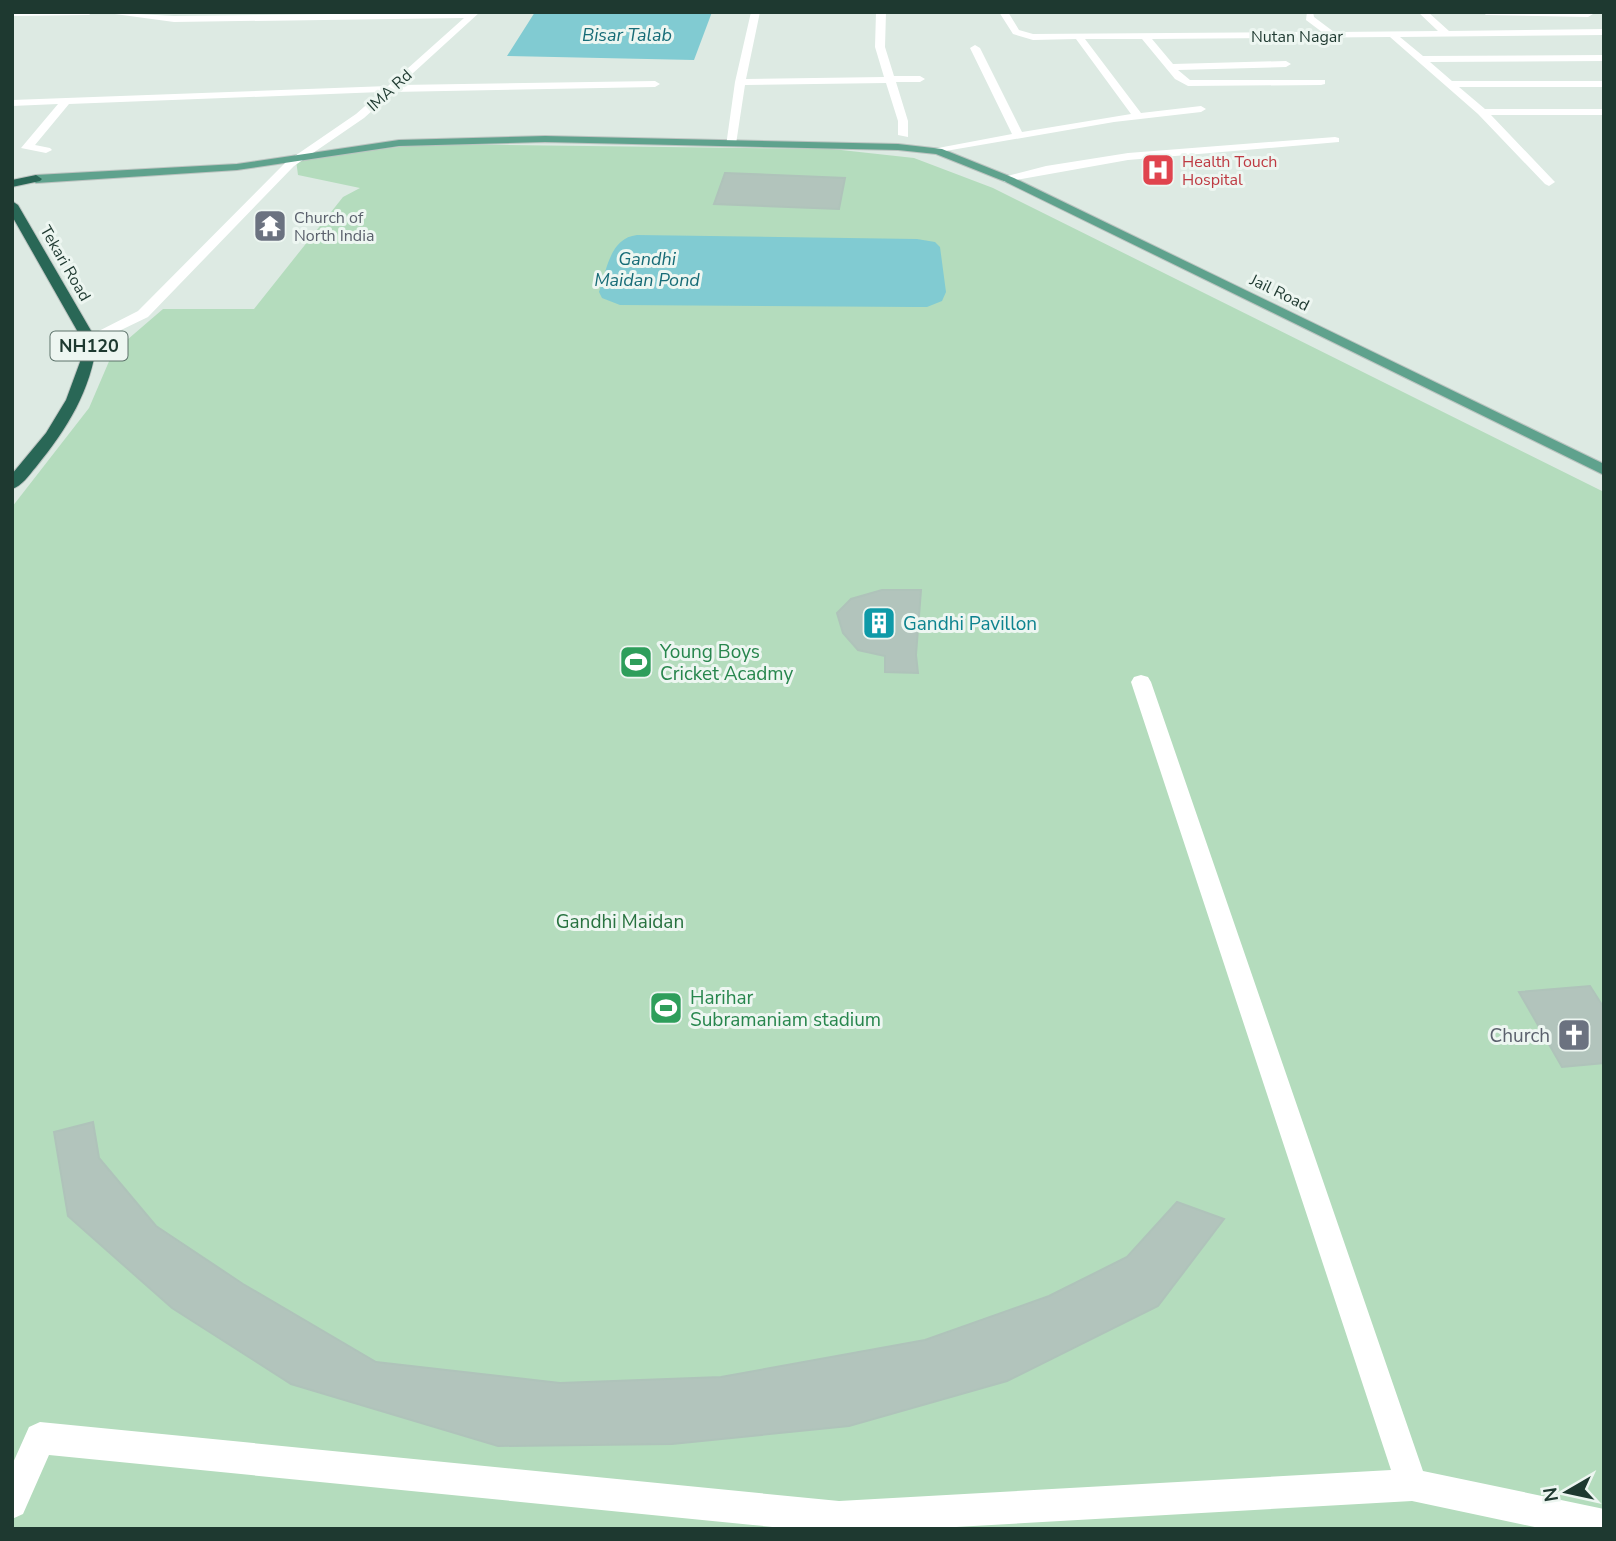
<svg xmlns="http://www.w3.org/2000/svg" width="1616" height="1541" font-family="'Nunito Sans',sans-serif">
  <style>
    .green { fill: #b4dcbd }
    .water { fill: #81cbd2 }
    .building { fill: #b2c4bc; stroke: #afc3ba; stroke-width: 2 }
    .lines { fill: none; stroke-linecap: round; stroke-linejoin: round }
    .primary-casing { stroke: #bcc4c1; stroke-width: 2 }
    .highway-casing { stroke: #bcc4c1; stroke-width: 2 }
    .street { fill: #fff; fill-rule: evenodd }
    .primary { fill: #5fa28d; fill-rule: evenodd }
    .highway { fill: #296756; fill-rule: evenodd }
    .labels { text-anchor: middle; stroke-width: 6; stroke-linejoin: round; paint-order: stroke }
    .far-street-label { font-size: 16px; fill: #1e3930; stroke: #edf6f1 }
    .far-health-label { font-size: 16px; fill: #be3a42; stroke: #edf6f1; text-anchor: start }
    .far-worship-label { font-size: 16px; fill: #5b616d; stroke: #edf6f1; text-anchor: start }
    .far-water-label { font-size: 18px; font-style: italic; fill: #176c77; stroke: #edf6f1 }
    .shield { fill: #edf6f1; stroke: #5c726a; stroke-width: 2 }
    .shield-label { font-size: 18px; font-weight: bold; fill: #1e3930 }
    .culture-label { font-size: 19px; fill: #0d838f; stroke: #edf6f1; text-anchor: start }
    .leisure-label { font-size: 19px; fill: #27864d; stroke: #edf6f1; text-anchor: start }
    .park-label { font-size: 19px; fill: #27723f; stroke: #edf6f1 }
    .worship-label { font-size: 19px; fill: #5b616d; stroke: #edf6f1; text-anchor: end }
  </style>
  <rect width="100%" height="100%" fill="#ddeae3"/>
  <path class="green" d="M422 144 832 149 914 158 993 188 1604 492V1529H12V507L89 408 113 352 163 309H254L343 197 360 188 298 175 296 160Z"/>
  <path class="water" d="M535 12H712L694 60 507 56Z
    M637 235 917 239 935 242 940 247 946 292 942 301 927 307H915L620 305 602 298 599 292C607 269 610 238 637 235Z"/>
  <path class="building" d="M725 173 845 178 839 209 714 204Z
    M882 590H921L916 655 918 673 885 672V656L858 650 843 633 837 613 851 599Z
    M1590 986 1604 1008V1063L1562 1067 1519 992Z
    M93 1122 99 1158 156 1226 243 1284 376 1362 560 1383 721 1377 925 1340 1049 1296 1127 1257 1177 1202 1224 1219 1158 1306 1007 1381 849 1426 672 1444 498 1446 291 1384 172 1308 68 1216 54 1132Z"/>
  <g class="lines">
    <defs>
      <path id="primary" d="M545 136 898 144 942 149 1014 178 1604 464V475L1006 182 936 154 898 150 545 142 399 146 237 170 36 183 30 179 36 175 237 164 399 140Z"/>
      <path id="highway" d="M36 175 42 179 40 181 12 187V180Z
        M12 201 18 205 97 341C91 391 67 429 36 467 29 475 22 486 12 489V474L46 433 66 400 80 362 83 341 12 216Z"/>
    </defs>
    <use href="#primary" class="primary-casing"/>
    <use href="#highway" class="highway-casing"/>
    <path class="street" d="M93 12 89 15 12 16 16 12Z
      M100 12 174 16 480 12 400 85 655 81 660 84 655 87 393 92 364 118 294 166 148 317 90 345 83 341 85 338 138 311 286 162 356 114 381 92 69 104 35 145 50 148 52 150 46 153 21 148 58 104 12 106V100L388 86 464 18 174 22Z
      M751 12H760L746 79 884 77 875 47 876 12H886L885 47 894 76H920L925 79 920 82H896L908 121V137L898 135V121L886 83 745 85 736 144 726 146 735 82Z
      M999 12H1008L1019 30 1033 34 1322 32 1306 20 1307 12H1313L1314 17 1334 32 1438 31 1418 12H1428L1449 31 1604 29V35L1400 37 1423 56 1604 55V61L1430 62 1452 81H1604V87H1459L1485 109H1604V115H1491L1553 180 1555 182 1549 186 1545 184 1478 114 1390 37 1152 39 1173 64 1286 61 1291 64 1286 67 1178 70 1190 80H1325V84L1321 85 1188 86 1175 79 1142 39H1085L1141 113 1201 106 1206 109 1201 112 1114 122 934 153V149L938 148 1012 134 970 48 975 45 980 48 1022 132 1131 114 1076 39 1033 40 1013 34Z
      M1482 12H1591L1593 14 1588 17 1486 15Z
      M1335 137 1339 138V142L1128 160 1005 182 999 178 1046 166 1128 153Z
      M1141 675 1148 677 1151 682 1423 1471 1604 1509V1529H1544L1412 1501 921 1529H793L49 1455 23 1514 12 1519V1465L29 1427 40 1422 839 1501 1391 1470 1131 682 1134 677Z"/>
    <use href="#primary" class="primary"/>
    <use href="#highway" class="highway"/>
  </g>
  <defs>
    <symbol id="hospital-square" viewBox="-11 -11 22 22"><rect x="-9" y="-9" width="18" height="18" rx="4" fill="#e0444e" stroke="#edf6f1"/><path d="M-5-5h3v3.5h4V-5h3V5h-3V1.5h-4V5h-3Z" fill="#fff"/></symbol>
    <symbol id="temple-square" viewBox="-11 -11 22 22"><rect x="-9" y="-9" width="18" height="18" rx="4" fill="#6b7280" stroke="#edf6f1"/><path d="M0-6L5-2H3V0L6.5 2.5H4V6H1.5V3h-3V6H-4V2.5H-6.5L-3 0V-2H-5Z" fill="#fff"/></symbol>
    <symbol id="building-square" viewBox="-11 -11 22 22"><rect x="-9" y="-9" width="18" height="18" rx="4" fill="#0f9aa8" stroke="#edf6f1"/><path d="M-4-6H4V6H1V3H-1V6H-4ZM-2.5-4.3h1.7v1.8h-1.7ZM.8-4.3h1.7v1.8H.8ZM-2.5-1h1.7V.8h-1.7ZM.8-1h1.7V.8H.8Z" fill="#fff"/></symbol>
    <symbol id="stadium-square" viewBox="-11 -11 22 22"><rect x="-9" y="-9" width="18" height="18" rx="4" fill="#2e9e5b" stroke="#edf6f1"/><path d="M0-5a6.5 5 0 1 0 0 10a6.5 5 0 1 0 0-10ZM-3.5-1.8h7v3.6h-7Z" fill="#fff"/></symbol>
    <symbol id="church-square" viewBox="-11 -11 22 22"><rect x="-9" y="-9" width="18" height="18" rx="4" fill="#6b7280" stroke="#edf6f1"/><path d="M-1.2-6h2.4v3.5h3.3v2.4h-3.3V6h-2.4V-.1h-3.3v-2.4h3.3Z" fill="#fff"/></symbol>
  </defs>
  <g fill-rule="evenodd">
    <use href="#hospital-square" x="1139" y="151" width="38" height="38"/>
    <use href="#temple-square" x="251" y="207" width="38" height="38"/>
    <use href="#building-square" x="860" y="604" width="38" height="38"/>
    <use href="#stadium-square" x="617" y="643" width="38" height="38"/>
    <use href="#stadium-square" x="647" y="989" width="38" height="38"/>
    <use href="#church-square" x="1555" y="1016" width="38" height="38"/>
  </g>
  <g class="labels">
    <g class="far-street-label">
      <text x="1297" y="42">Nutan Nagar</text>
      <text transform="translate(389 90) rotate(-42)" y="6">IMA Rd</text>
      <text transform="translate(66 263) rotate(60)" y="6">Tekari Road</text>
      <text transform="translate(1280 292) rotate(26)" y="6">Jail Road</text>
    </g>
    <g class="far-health-label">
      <text x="1182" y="167">Health Touch<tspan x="1182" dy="18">Hospital</tspan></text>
    </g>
    <g class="far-worship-label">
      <text x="294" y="223">Church of<tspan x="294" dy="18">North India</tspan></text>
    </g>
    <g class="far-water-label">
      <text x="627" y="41">Bisar Talab</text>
      <text x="647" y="265">Gandhi<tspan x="647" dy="21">Maidan Pond</tspan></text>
    </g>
    <rect class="shield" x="50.5" y="331.5" width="77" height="29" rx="5"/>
    <g class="shield-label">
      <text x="89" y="352">NH120</text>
    </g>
    <g class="culture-label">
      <text x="903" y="630">Gandhi Pavillon</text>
    </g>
    <g class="leisure-label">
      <text x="660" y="658">Young Boys<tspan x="660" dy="22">Cricket Acadmy</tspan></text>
      <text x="690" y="1004">Harihar<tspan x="690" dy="22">Subramaniam stadium</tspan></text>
    </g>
    <g class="park-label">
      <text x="620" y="928">Gandhi Maidan</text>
    </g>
    <g class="worship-label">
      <text x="1550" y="1042">Church</text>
    </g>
  </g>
  <rect width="1616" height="1541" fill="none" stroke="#1e3930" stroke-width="28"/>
  <g transform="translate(1567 1492) rotate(261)" stroke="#edf6f1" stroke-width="5" paint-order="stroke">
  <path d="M0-5L12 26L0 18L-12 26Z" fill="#1e3930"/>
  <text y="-10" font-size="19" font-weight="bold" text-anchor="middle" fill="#1e3930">N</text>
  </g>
</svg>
